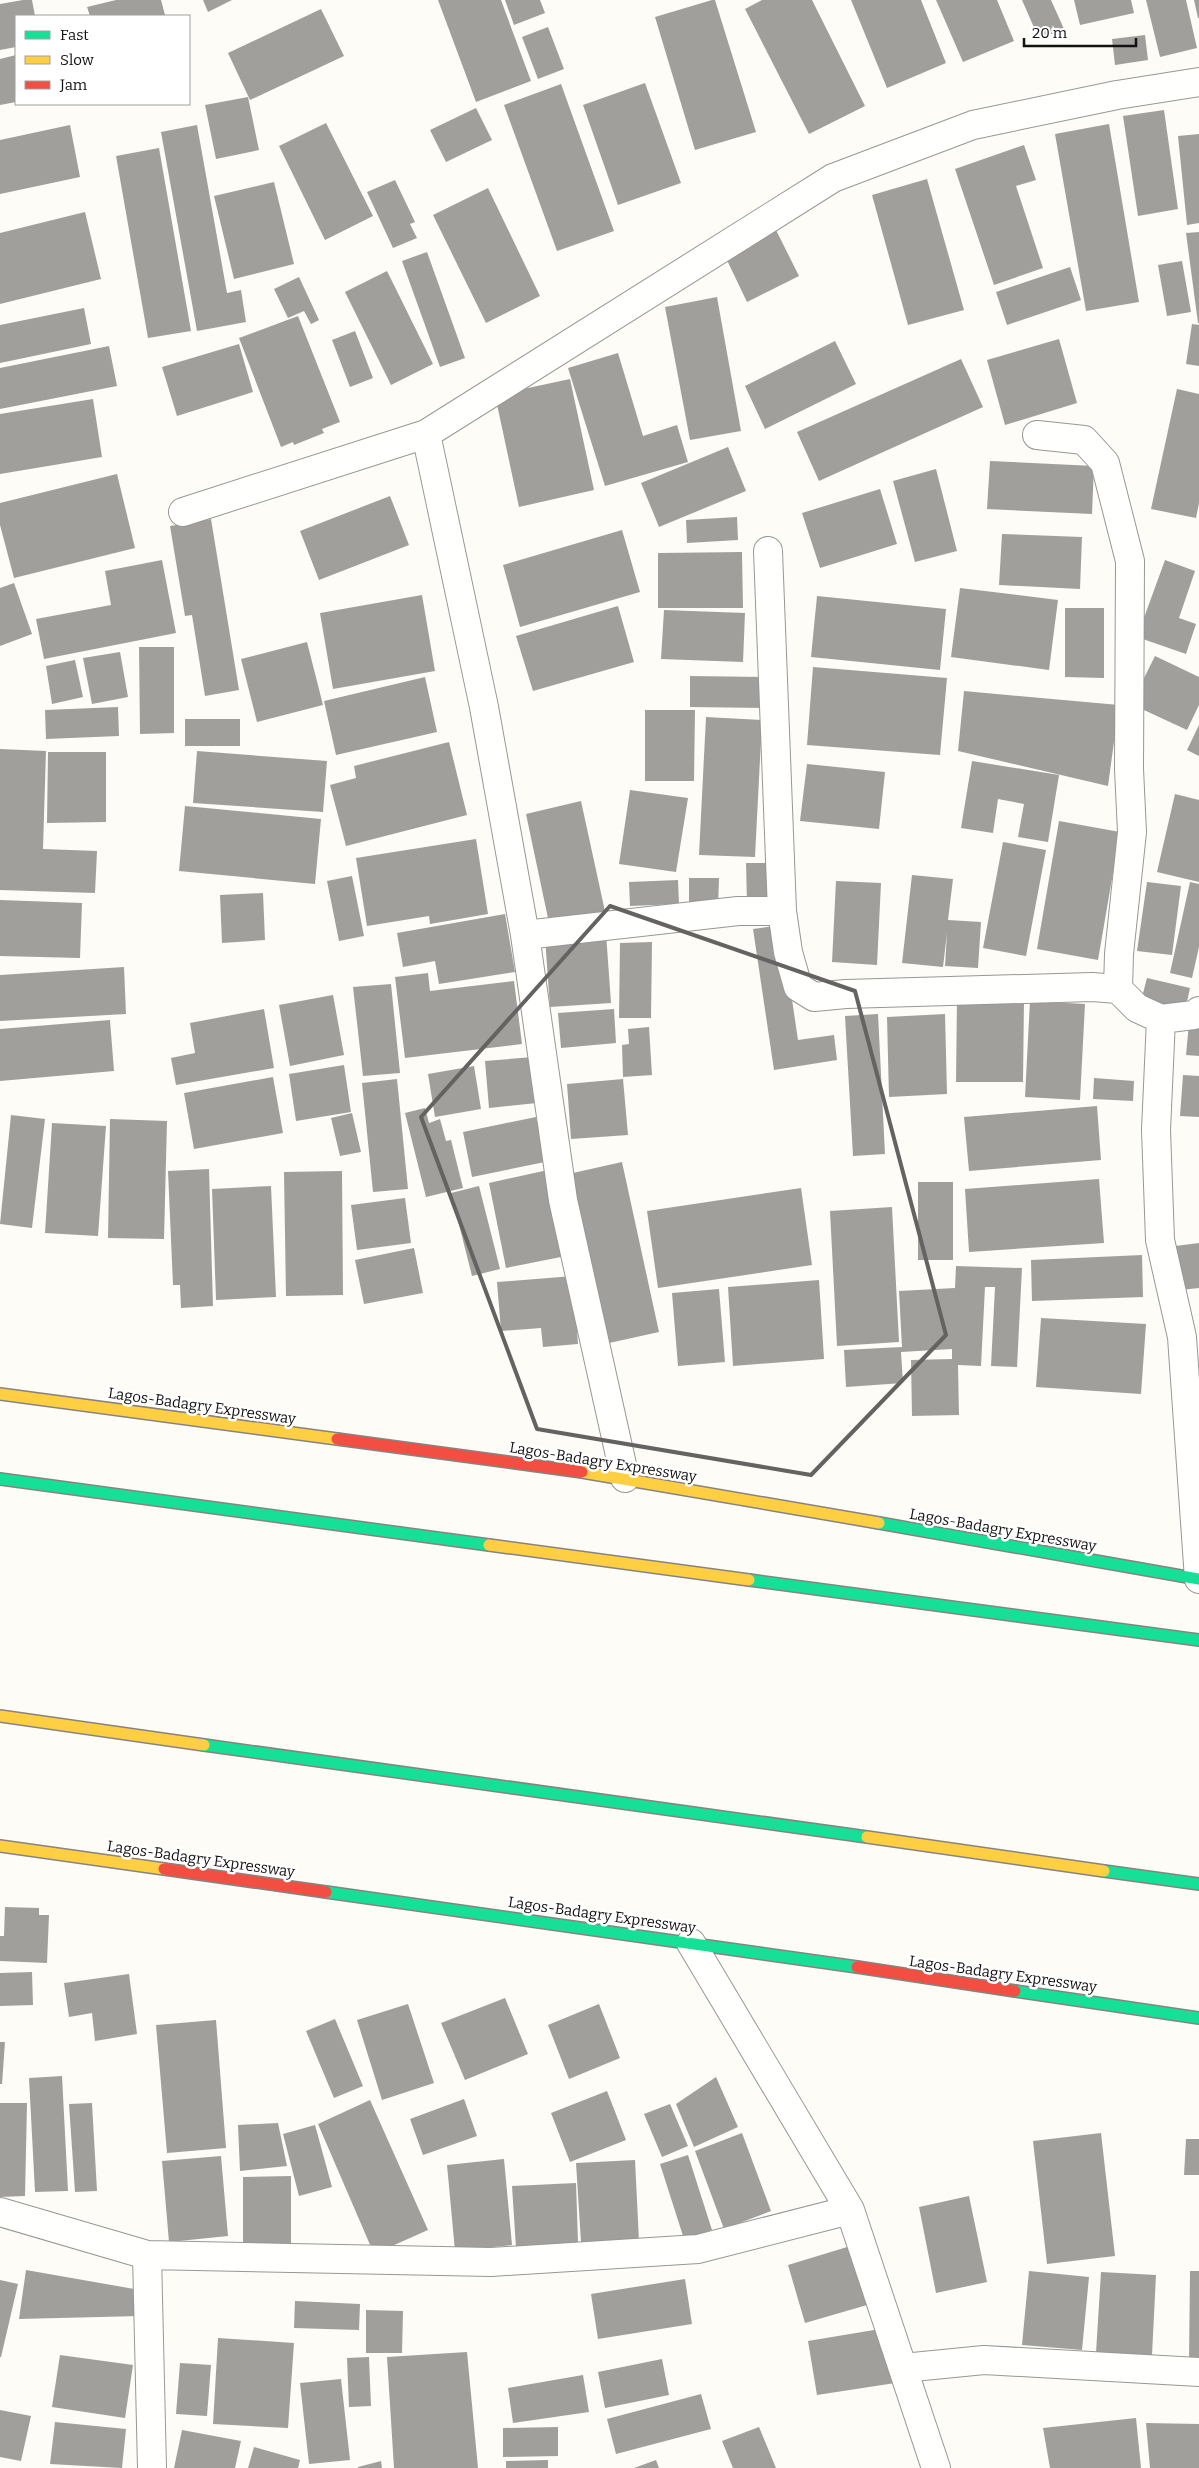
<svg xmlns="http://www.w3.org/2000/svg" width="1199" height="2468" font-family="Bitter,serif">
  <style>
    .building { fill: #a19f9c }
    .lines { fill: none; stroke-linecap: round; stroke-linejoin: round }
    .street-casing { stroke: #979795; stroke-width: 30 }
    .fast-casing { stroke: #858482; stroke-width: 14 }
    .slow-casing { stroke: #858482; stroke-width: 14 }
    .jam-casing { stroke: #858482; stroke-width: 14 }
    .street { stroke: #fffffe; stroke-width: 28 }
    .fast { stroke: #16e098; stroke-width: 11 }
    .slow { stroke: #ffcf43; stroke-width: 11 }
    .jam { stroke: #f24e42; stroke-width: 11 }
    .marked { fill: none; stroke: #646362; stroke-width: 4; stroke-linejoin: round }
    .labels { text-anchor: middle; stroke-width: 5; stroke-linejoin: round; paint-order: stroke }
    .street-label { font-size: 15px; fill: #111; stroke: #fff }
  </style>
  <rect width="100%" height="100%" fill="#fdfcf7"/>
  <path class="building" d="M23 0H32L35 16H16V47L0 50V4Z
    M116 0H161L165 15 90 16 87 7Z
    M203 0H232L208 12Z
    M438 0H501L531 81 476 102Z
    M505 0H540L545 13 514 25Z
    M712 0H715L756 132 695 150 655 17Z
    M762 0H812L865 106 809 134 745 9Z
    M851 0H921L946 63 887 88Z
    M936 0H997L1014 41 963 62Z
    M1022 0H1051L1064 29 1039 39Z
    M1074 0H1131L1134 13 1080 25Z
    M1146 0H1186L1197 48 1160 57Z
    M1194 0H1199V18H1198Z
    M321 9 344 56 250 100 228 53Z
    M548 27 564 69 538 79 522 37Z
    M1145 35 1148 60 1115 65 1112 39Z
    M16 55V102L0 105V59Z
    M645 83 681 183 618 205 583 105Z
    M561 84 614 231 557 251 504 105Z
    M248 97 259 150 216 159 205 105Z
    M476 108 492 140 446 162 430 130Z
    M1164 110 1178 209 1138 216 1123 116Z
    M326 123 373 216 325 240 279 146Z
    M1109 124 1139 302 1086 311 1055 134Z
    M70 125 80 177 0 194V140Z
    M197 125 227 293 241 290 246 322 197 331 161 132Z
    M1199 134V223L1187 225 1178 136Z
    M1024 145 1036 180 1016 186 1043 268 994 285 955 169Z
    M159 148 191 331 148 338 116 156Z
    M927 179 964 310 908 325 872 195Z
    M395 180 415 222 410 224 417 238 393 248 367 192Z
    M274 182 294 264 234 279 214 196Z
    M488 188 540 296 486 323 433 215Z
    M85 212 101 279 0 304V233Z
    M776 230 799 276 747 302 724 254Z
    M1199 232V323H1198L1186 233Z
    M427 252 465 358 440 367 402 261Z
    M1182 261 1191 312 1167 316 1158 265Z
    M1070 267 1081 300 1007 325 996 292Z
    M387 271 433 364 391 385 345 292Z
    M299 277 319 320 311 324 304 311 288 318 274 289Z
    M717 297 741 431 690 440 665 307Z
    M84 308 91 344 0 363V325Z
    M298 316 340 422 322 429 324 433 294 445 293 442 281 447 239 338Z
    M1192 324 1199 325V366L1186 364Z
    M355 331 373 378 350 387 332 340Z
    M1059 339 1077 403 1005 425 987 360Z
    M835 341 856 384 765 429 745 386Z
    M239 344 253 392 177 416 162 367Z
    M109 346 117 386 0 409V368Z
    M618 353 643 436 677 425 688 462 605 486 568 368Z
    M961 359 983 407 819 481 797 432Z
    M570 379 594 490 519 507 495 395Z
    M1177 389 1199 394V503L1196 518 1151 509Z
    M93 399 102 457 0 474V414Z
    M728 447 746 491 659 527 641 483Z
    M990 461 1094 466 1092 514 987 509Z
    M936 469 957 551 915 562 893 481Z
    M117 474 135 548 14 578 0 525V503Z
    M880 489 897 544 820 568 802 513Z
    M390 496 409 545 319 580 300 531Z
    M737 517 738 540 687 543 686 520Z
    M211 519 239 690 205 696 192 615 185 616 170 526Z
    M622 530 640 592 520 627 503 565Z
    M1002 534 1082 537 1080 589 999 585Z
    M742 552 743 608H658V553Z
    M162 560 176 633 44 659 36 619 111 605 105 571Z
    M1165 560 1195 571 1179 618 1196 624 1186 654 1137 637Z
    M14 583 32 634 0 646V588Z
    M960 588 1058 600 1049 670 951 657Z
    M422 595 435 671 333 689 320 613Z
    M817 596 946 609 940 670 811 657Z
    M618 606 634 662 533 691 516 636Z
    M1065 608H1104V678L1065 677Z
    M664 610 745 613 743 662 661 659Z
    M307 642 323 705 257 722 241 659Z
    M139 647H174V733L140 734Z
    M120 652 128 697 92 704 83 658Z
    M1155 656 1199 677V705L1187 730 1131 704Z
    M75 660 83 697 52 704 46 666Z
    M813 667 947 678 940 755 807 745Z
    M690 676 766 677 765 708 690 707Z
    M425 677 437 732 336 755 324 701Z
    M964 691 1119 705 1108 786 958 751Z
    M118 707 119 736 46 739 45 710Z
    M645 710H695L694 781H645Z
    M706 717 762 720 755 857 699 855Z
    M185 719H240V746H185Z
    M1199 725V756L1187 750Z
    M449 742 467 815 346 846 330 785 356 778 354 766Z
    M0 749 46 751 43 849 97 851 95 893 0 890Z
    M197 751 327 761 323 812 193 803Z
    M48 752H106V822L47 823Z
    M972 761 1059 775 1048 842 1018 837 1024 804 998 799 993 833 961 828Z
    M807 764 885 772 879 829 800 821Z
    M630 790 688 798 676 872 619 864Z
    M1175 794 1199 800V882L1157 872Z
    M581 801 606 916 549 923 526 814Z
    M185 806 321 819 315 884 179 871Z
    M1059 821 1120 832 1098 960 1037 949Z
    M476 839 488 914 430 924 429 916 367 926 356 858Z
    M1003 842 1046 850 1026 956 983 948Z
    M746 863H774V903L747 904Z
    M912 875 953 879 948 920 981 922 978 968 945 966 947 933 943 967 902 963Z
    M352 876 364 936 339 941 327 881Z
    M689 878H719L718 907H689Z
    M678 880 679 904 630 906 629 882Z
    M836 881 881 883 877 965 832 962Z
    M1147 882 1181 886 1172 955 1137 951Z
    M1190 882 1199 884V947L1192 978 1170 973Z
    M263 893 265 940 222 943 220 895Z
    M0 900 82 903 80 958 0 956Z
    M505 914 515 972 439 984 435 961 403 967 397 933Z
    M781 925 798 1040 834 1035 837 1060 774 1070 753 929Z
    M606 933 611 1003 550 1007 545 938Z
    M652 942 651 1018H619L620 943Z
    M124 967 126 1014 0 1021V975Z
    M428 973 430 991 514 981 522 1044 405 1058 395 977Z
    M1147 978 1190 988 1185 1011 1141 1001Z
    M391 984 400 1073 363 1076 353 987Z
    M333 995 344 1055 290 1066 279 1005Z
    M957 999 1024 1000 1023 1082H956Z
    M1030 1001 1085 1004 1080 1100 1025 1097Z
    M264 1009 274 1068 176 1085 171 1058 195 1053 190 1023Z
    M614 1009 616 1043 561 1048 558 1013Z
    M878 1014 885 1154 853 1156 845 1016Z
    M945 1014 947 1094 889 1097 887 1017Z
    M110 1020 114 1071 0 1081V1029Z
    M1189 1023 1199 1024V1056L1186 1055Z
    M649 1027 652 1075 623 1077 622 1045 629 1044 628 1029Z
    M533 1057 537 1103 489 1108 485 1061Z
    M344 1065 351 1112 296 1121 289 1074Z
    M474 1066 481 1109 435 1117 428 1074Z
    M1183 1075 1199 1076V1117L1180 1116Z
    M273 1077 283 1133 194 1149 184 1093Z
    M1094 1078 1134 1081 1133 1101 1093 1099Z
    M397 1079 408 1189 373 1192 362 1083Z
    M623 1079 628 1135 571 1139 567 1084Z
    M1097 1106 1101 1160 969 1171 964 1117Z
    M425 1108 429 1123 440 1119 446 1141 451 1140 463 1188 426 1197 405 1113Z
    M352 1113 361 1152 340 1156 331 1118Z
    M11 1115 45 1119 32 1228 0 1224Z
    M536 1117 545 1162 472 1177 463 1132Z
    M110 1119 167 1121 164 1239 108 1238Z
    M52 1123 106 1126 98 1236 45 1233Z
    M622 1162 659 1332 600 1345 564 1175Z
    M209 1169 213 1306 181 1308 180 1285H173L168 1171Z
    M548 1170 566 1256 506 1268 489 1183Z
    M342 1171 343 1295 286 1296 284 1172Z
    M1099 1179 1104 1243 969 1252 965 1189Z
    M918 1182H953V1260H918Z
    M271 1186 276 1297 216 1300 212 1189Z
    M479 1186 500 1269 472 1276 451 1193Z
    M801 1188 812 1265 658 1288 647 1211Z
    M405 1198 411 1243 357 1250 351 1205Z
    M892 1207 899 1342 837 1346 830 1211Z
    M1199 1243V1288L1181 1290 1175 1246Z
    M414 1248 423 1293 364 1304 355 1260Z
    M1142 1255 1143 1297 1032 1301 1031 1260Z
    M956 1266 1022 1268 1017 1367 991 1366 995 1287H985L981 1366 958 1365 959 1415 912 1416 911 1360 952 1359V1349L901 1352 903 1383 846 1387 844 1350 902 1347 899 1291 955 1288Z
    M573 1276 578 1344 543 1347 541 1328 501 1331 497 1282Z
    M819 1280 824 1359 733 1366 728 1287Z
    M719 1289 725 1362 678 1366 672 1293Z
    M1041 1318 1146 1324 1141 1394 1036 1387Z
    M5 1907 39 1908V1915H49L47 1963 0 1961V1936H4Z
    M32 1972 33 2005 0 2006V1973Z
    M129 1974 137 2034 95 2041 92 2013 69 2017 64 1983Z
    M505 1998 528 2054 465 2080 441 2023Z
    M408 2004 434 2083 382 2100 357 2020Z
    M599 2004 620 2058 569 2079 548 2025Z
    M335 2019 363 2086 334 2098 306 2031Z
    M216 2020 226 2148 167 2153 156 2025Z
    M0 2042H5L2 2084H0Z
    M62 2076 68 2191 35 2192 29 2078Z
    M716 2077 738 2127 694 2147 676 2104Z
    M607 2091 626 2140 570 2162 551 2113Z
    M464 2099 477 2136 423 2155 410 2119Z
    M370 2100 428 2230 374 2254 318 2124Z
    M0 2103H27L25 2196 0 2197Z
    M92 2103 97 2191 75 2192 69 2104Z
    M670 2104 688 2146 662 2157 644 2114Z
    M278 2123 287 2166 240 2171 238 2125Z
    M315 2125 332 2187 299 2196 283 2134Z
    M742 2133 771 2211 724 2229 695 2151Z
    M1101 2133 1115 2256 1047 2264 1033 2141Z
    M1186 2139H1199V2175H1184Z
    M688 2155 712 2230 684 2239 660 2164Z
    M221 2156 228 2236 169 2242 162 2161Z
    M504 2159 512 2245 455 2251 447 2165Z
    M635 2160 639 2241 581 2242 576 2163Z
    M291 2176V2246H243V2177Z
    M576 2183 578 2242 516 2248 512 2186Z
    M969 2196 987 2282 936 2293 919 2207Z
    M857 2244 874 2303 805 2323 788 2265Z
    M26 2270 140 2290V2316L19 2319Z
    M1029 2271 1089 2277 1082 2350 1022 2345Z
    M1190 2271H1199V2363H1189Z
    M1101 2272 1156 2275 1152 2355 1096 2353Z
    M685 2279 692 2324 598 2339 591 2294Z
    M0 2280 18 2284 1 2357H0Z
    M295 2301 360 2304 359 2330 294 2328Z
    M366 2310 403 2311 402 2353H366Z
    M886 2328 895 2383 817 2395 808 2341Z
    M218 2338 294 2343 288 2428 213 2424Z
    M467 2352 478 2468H394L387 2357Z
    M60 2355 133 2365 125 2418 52 2407Z
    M369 2357 371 2406 349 2407 347 2358Z
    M662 2359 669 2395 605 2408 598 2372Z
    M180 2363 211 2365 207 2416 176 2414Z
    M583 2375 589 2412 513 2423 508 2388Z
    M341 2379 350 2460 309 2464 300 2383Z
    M701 2394 711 2429 616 2454 607 2419Z
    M0 2410 31 2416 21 2461 0 2457Z
    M1136 2418 1141 2468H1050L1043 2428Z
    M55 2422 126 2429 122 2468 50 2464Z
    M1146 2423 1199 2424V2468H1150Z
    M558 2427V2456L503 2457V2428Z
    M759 2427 776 2468H733L722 2441Z
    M182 2430 241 2441 235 2468H174Z
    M254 2447 300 2460 298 2468H248Z
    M548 2460V2468H506V2461Z
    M656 2460 659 2468H634Z
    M381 2461 382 2468H358V2467Z"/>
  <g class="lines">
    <defs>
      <path id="street" d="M426 434 484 707 525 935 563 1200 625 1478
        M1037 435 1084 440 1105 463 1130 561 1129 769 1132 832 1119 954 1118 989 1137 1008 1161 1019 1156 1130 1160 1240 1182 1337 1199 1579
        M183 512 426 434 833 178 973 125 1117 95 1199 82
        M782 911 788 952 798 987 814 997 846 994 1092 987 1118 989
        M525 935 738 911H782L768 551
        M1161 1019 1194 1015 1199 1011
        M691 1943 850 2210 936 2468
        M0 2212 147 2255 491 2262 698 2249 850 2210
        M147 2255 152 2468
        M903 2368 984 2360 1199 2372"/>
      <path id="fast" d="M0 1479 489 1545
        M879 1523 1199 1579
        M749 1580 1199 1640
        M204 1745 867 1837
        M1104 1871 1199 1884
        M326 1892 857 1967
        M1015 1991 1199 2018"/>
      <path id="slow" d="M0 1394 337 1439
        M582 1472 879 1523
        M489 1545 749 1580
        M0 1716 204 1745
        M867 1837 1104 1871
        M0 1846 164 1869"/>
      <path id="jam" d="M337 1439 582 1472
        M164 1869 326 1892
        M857 1967 1015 1991"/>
    </defs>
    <use href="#street" class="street-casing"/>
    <use href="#fast" class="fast-casing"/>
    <use href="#slow" class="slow-casing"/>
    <use href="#jam" class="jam-casing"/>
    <use href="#street" class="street"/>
    <use href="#fast" class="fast"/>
    <use href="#slow" class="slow"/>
    <use href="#jam" class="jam"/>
  </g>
  <path class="marked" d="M610 906 855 991 946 1335 811 1475 537 1429 421 1117Z"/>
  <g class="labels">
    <g class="street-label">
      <text transform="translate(202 1406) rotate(8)" y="5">Lagos-Badagry Expressway</text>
      <text transform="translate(603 1462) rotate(9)" y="5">Lagos-Badagry Expressway</text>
      <text transform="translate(1003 1530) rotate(10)" y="5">Lagos-Badagry Expressway</text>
      <text transform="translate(201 1859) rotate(8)" y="5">Lagos-Badagry Expressway</text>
      <text transform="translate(602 1915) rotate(8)" y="5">Lagos-Badagry Expressway</text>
      <text transform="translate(1003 1974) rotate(8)" y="5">Lagos-Badagry Expressway</text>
    </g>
  </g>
  <rect x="15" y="15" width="175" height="90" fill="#ffffff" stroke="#a0a0a0"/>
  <rect x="25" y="31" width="25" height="8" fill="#16e098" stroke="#a0a0a0"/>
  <text x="60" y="40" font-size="15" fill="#111111">Fast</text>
  <rect x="25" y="56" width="25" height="8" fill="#ffcf43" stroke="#a0a0a0"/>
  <text x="60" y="65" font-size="15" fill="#111111">Slow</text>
  <rect x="25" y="81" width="25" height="8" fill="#f24e42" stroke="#a0a0a0"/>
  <text x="60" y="90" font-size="15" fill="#111111">Jam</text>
  <path d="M1024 38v8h112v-8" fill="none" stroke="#111111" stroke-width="2.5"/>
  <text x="1032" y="38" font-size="15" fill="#111111" stroke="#ffffff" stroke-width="4" paint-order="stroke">20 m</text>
</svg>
